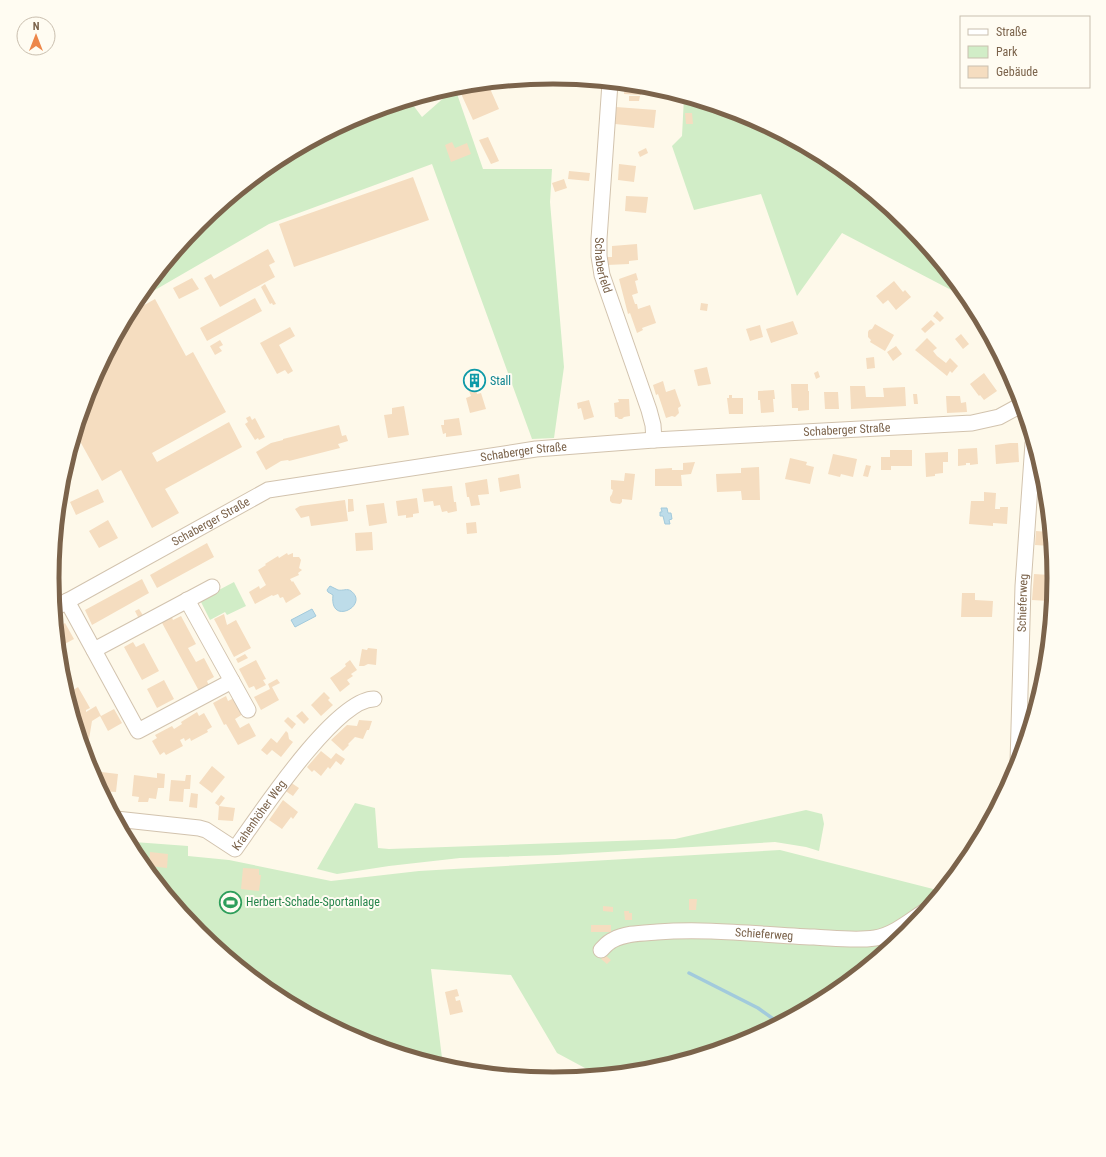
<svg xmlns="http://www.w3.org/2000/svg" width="1106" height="1157" font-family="'Roboto Condensed',sans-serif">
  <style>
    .green { fill: #d1edc7 }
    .water { fill: #bddce9; stroke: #a2cadc }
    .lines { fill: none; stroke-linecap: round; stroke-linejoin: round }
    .stream { stroke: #a2cadc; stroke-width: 3.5 }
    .building { fill: #f5ddc0 }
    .minor-casing { stroke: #d2c3ae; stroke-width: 17 }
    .minor { stroke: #fff; stroke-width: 15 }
    .labels { text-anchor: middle; stroke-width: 4; stroke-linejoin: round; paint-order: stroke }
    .street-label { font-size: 12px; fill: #7b634b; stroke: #fffcf2 }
    .culture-label { font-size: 12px; fill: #0d838f; stroke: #fffcf2; text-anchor: start }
    .leisure-label { font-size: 12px; fill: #27864d; stroke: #fffcf2; text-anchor: start }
    .rim { fill: none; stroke: #7b634b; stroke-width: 5 }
  </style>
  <rect width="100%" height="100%" fill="#fef9ea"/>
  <path class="green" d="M455 88 483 169H552L550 202 564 367 554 438 532 439 432 164 269 224 136 301 199 224 275 162 361 116 410 101 422 117Z
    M684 97 745 116 832 162 907 224 961 290 955 292 842 233 797 296 761 194 694 210 672 146 682 136Z
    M234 582 246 606 227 615 225 612 210 620 200 600Z
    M355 803 375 808 378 848 389 849 675 839 806 810 822 814 824 824 819 851 806 847 775 842 557 855 460 858 389 866 337 874 317 869Z
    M134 842 188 846V856L229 860 331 881 419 871 780 850 941 891 907 933 831 995 745 1041 651 1070 598 1075 557 1053 511 975 431 969 443 1066 361 1041 274 995 199 933 136 857 133 851Z"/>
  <path class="water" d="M661 508H667L668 513H671L672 519 669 520 670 524H665L663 516H660V512H662Z
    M330 586C333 587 335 589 338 590 343 591 347 588 351 591 370 605 329 627 333 595L328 592 327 590Z
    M312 609 316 616 295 627 291 620Z"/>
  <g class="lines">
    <path class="stream" d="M689 973 758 1008 779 1023"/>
  </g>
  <path class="building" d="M488 84 499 109 473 120 458 87Z
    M625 85 641 86V95L624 94Z
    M629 96H640L639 101H629Z
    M616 107 656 110 654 128 615 124Z
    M685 113H692L693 124H686Z
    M488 137 499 161 491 164 479 140Z
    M452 142 455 148 467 143 471 154 451 162 445 145Z
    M646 148 648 153 640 157 638 152Z
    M619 164 636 166 634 182 618 180Z
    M569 171 590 173 589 181 568 179Z
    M413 177 429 220 294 267 279 224Z
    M564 179 567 188 555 192 552 183Z
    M626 196 648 197 646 213 625 211Z
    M637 244 638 260 629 261V264L607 265V257H612V246Z
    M268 249 275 262 269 265 275 277 220 307 204 278 211 274 214 279Z
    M636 273 638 280 635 281 638 293 632 295 635 304H637L638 309 650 305 656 323 642 328 643 330 637 333 630 313 628 314 619 279Z
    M192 278 199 289 179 299 173 288Z
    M894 281 903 292 905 290 911 297 896 310 888 300 883 304 876 296Z
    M265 284 276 304 273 305 272 303 270 304 261 287Z
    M255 298 262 311 207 341 200 328Z
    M155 299 186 356 193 352 226 412 152 453 157 462 229 422 242 447 165 489 179 513 152 528 121 470 102 481 76 434 90 387 130 313Z
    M701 303 708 304 707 311 700 310Z
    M937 311 944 318 940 322 933 316Z
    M931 320 935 324 925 333 921 329Z
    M793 321 798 334 771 343 766 329Z
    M875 324 894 335 885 351 870 342 871 340 868 337V332L869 330 872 329Z
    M760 325 763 337 750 341 746 329Z
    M290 327 295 336 279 345 293 371 288 374 285 370 277 374 260 343Z
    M961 334 969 344 963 349 955 339Z
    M927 338 937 348 933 351 937 356 946 363 950 358 958 366 952 373 950 371 947 376 915 350Z
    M220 340 223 345 219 347 222 351 215 355 210 346Z
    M896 346 902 354 893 361 887 352Z
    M874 357 875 368 867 369 866 358Z
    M707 367 711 384 698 386 694 370Z
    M818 371 820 377 816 379 814 373Z
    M984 373 997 391 984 400 980 395 979 396 970 384Z
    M477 377 478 382 472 384 470 379Z
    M663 381 666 392 675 389 681 406 678 408 679 413 675 417 672 416 666 418 658 394 656 395 653 385Z
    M791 384H808V391H809V410L798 411V408H792Z
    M850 386H865L866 397H884L883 388 905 387 906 406 851 409Z
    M476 389 477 394 481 393 486 409 470 413 466 398 471 396 469 391Z
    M774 390 775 399H773L774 412 761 413 760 400H758V391Z
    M824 392H838L839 409H825Z
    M913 394H917L918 404H914Z
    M729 395H732V398H743V414H729L727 398H729Z
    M946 396H960L961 403 966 402 967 412 947 413Z
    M618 399H629L630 416 624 417 622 419H619L617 417H615L614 403 619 402Z
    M589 400 594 417 584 420 581 408 578 409 577 403Z
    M404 406 409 435 388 438 384 415 392 414V408Z
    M250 416 252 420 255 418 265 437 259 440 258 438 255 440 245 424 248 422 246 418Z
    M459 418 462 435 446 437V433L443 434 441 425H444V420Z
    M339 425 342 436 346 435 348 441 338 444 340 448 289 461 288 460 281 461 266 470 256 452 271 443 283 440V439Z
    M1010 443H1018L1019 462 996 464 995 445Z
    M977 448 978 464 970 465V463H966V465L958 466V449Z
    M890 450H912V466H891V470H881V457H890Z
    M948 452V462H943V473L935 474V476L926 477 925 453Z
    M833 454 857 459 853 477 841 474 840 477 828 474Z
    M790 458 807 462 806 465 814 467 810 484 785 479Z
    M695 462 691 474 681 475 682 486H655V469L672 468V470H683V463Z
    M866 465 871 466 868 477 863 476Z
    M759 467 760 500H742L741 491 717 492 716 474 741 473V468Z
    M625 473 635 474 632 500 622 499V502L620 504 612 503 610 501V497L612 494 613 490 611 489V480L624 481Z
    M519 474 521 488 500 492 498 478Z
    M487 479 489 494 478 495 480 505 471 506 469 497H467L465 483Z
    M452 486 454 502H456L457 511 448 513 447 511 442 512 440 505 434 506 433 501 424 502 422 489Z
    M98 489 104 502 76 515 70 502Z
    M984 492 996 493 995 509H1000V507H1008L1007 524 993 523V526L969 524 971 501H984Z
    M417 498 419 513 413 514V517L406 518V515L398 516 396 501Z
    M348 499H353L354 511 348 512Z
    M345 500 348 521 311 526 309 516 301 518 295 509 300 506Z
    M384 503 387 523 369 526 366 505Z
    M108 520 118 538 99 548 89 531Z
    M476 522 477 533 467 534 466 523Z
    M1036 531 1049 532 1051 546 1035 545Z
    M372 532 373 550 356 551 355 533Z
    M207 543 214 557 157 588 150 575Z
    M287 553 288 555 293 553V557H299L301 560 299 568 302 570 298 573 299 575 290 579 292 582 293 581 301 594 286 603 283 597 280 598 278 594 273 596 272 595 255 604 249 592 259 586 260 589 266 585 258 570 266 565 265 564 278 556 279 558Z
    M1034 574 1050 575 1049 585H1051V591H1049L1048 601 1032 600Z
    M142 579 149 593 92 625 85 610Z
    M962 593H975V600L993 601 992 617H961Z
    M139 609 144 617 139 619 135 611Z
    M224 614 227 625 236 620 251 648 234 657 214 619Z
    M171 615 173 620 181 616 196 644 188 648 196 662 204 658 214 677 207 681 209 686 199 691 161 621Z
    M65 623 74 639 59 647 57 628Z
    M133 642 136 647 144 643 159 671 142 680 124 647Z
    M368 648 377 649 376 665 368 664 364 666H359L362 649 367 650Z
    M245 654 248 658 238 663 236 659Z
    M256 660 266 679 263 680 266 685 256 690 254 686 249 688 239 669Z
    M350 660 357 670 351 674 353 676 347 680 350 684 340 692 330 678 340 671 346 666 345 664Z
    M277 679 280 683 272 687 279 700 261 710 254 697 270 689 268 684Z
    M164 680 174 699 157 708 147 689Z
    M78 687 90 708 86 710V712L96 706 101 716 114 709 122 723 108 731 100 716 92 721 86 758 75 720H81L80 717 75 720 67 694Z
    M324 692 330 698 328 700 333 705 321 716 311 705Z
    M226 696 228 701 234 698 243 714 235 719 240 728 249 723 256 736 238 745 226 724 224 725 213 703Z
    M302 711 309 719 304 724 296 716Z
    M197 712 199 716 204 713 212 727 207 730 208 732 191 741 190 738 185 741 184 738 180 740 183 746 166 755 164 752 160 755 152 741 157 738 155 735 172 726 174 729 182 724 181 722Z
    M288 717 296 724 292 729 284 721Z
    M359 720 372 721 369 730H367L363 739 355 737 348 744 349 745 343 751 331 740 347 725 357 726Z
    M286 731 288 733 289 739 293 742 281 757 272 750 267 755 261 750 271 738 277 743Z
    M321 751 331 759 336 753 345 759 341 765 336 761 330 769 328 767 321 776 314 770 312 772 307 767Z
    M212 766 225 777 212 793 199 783Z
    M93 771 118 774 116 792 101 791 93 775Z
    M157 773 165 774 164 788H158L156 799 149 798 148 802H138L139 797 132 796 134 775 157 778Z
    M186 775H191L190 789H184L183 802 169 801 171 780 185 781Z
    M290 782 299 788 293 796 284 790Z
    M191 793 198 794 197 808 189 807Z
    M221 795 225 798 219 806 215 803Z
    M283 800 298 812 293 819 291 817 282 829 269 820Z
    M219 806 235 808 233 821 218 820Z
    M150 852 168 854 167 868 149 866Z
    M243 868 259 869V875H261L259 891 241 889Z
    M689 899H697L696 910H689Z
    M603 906 613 907V912L603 911Z
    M624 911H629V913H632V920H625Z
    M591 925H611V932H591Z
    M605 955 611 960 607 964 601 959Z
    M457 989 459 996 455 997 456 1001 460 1000 463 1012 450 1015 445 992Z"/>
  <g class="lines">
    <defs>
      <g id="minor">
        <path id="s1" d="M610 83 599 239V256L602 275 649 410 653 425 654 440"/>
        <path d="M187 600 248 710"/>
        <path d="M67 601 138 731 232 681"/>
        <path id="s2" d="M55 608 268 490 536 449 654 440 972 423 999 417 1021 405"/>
        <path d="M94 650 212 587"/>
        <path id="s3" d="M1018 763 1023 586 1033 443"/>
        <path id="s4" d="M116 819 199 828 206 830 235 849C258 817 335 699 374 699"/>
        <path id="s5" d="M601 950C605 946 608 942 613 940 625 933 643 933 657 932 710 928 762 935 814 937 834 938 855 941 875 938 893 935 910 921 925 911"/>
      </g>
    </defs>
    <use href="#minor" class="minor-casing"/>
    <use href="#minor" class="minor"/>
  </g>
  <defs>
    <symbol id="building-ring" viewBox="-11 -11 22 22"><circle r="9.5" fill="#fffcf2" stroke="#0f9aa8" stroke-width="1.5"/><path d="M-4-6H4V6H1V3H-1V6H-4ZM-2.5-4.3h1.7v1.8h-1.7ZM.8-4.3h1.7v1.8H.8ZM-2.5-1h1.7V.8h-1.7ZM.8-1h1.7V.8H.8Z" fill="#0f9aa8"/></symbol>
    <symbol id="stadium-ring" viewBox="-11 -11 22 22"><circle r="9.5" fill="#fffcf2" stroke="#2e9e5b" stroke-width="1.5"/><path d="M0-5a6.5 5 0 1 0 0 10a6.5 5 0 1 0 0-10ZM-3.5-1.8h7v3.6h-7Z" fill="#2e9e5b"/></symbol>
  </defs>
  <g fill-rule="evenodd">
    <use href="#building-ring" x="462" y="368" width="25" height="25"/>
    <use href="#stadium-ring" x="218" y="890" width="25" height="25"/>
  </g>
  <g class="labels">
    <g class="street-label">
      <text dy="4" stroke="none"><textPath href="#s1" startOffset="183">Schaberfeld</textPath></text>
      <text dy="4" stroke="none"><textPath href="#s2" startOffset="826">Schaberger Straße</textPath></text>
      <text dy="4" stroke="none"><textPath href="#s2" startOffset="502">Schaberger Straße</textPath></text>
      <text dy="4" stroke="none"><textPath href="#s2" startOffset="178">Schaberger Straße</textPath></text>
      <text dy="4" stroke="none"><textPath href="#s3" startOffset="160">Schieferweg</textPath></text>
      <text dy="4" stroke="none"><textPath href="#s4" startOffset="167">Krahenhöher Weg</textPath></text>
      <text dy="4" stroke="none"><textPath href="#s5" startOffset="168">Schieferweg</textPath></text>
    </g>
    <g class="culture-label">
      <text x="490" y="385">Stall</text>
    </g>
    <g class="leisure-label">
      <text x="246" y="906">Herbert-Schade-Sportanlage</text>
    </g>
  </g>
  <path d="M0 0H1106V1157H0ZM59 578a494 494 0 1 1 988 0a494 494 0 1 1-988 0Z" fill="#fffcf2" fill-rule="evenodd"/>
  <path class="rim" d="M59 578a494 494 0 1 1 988 0a494 494 0 1 1-988 0Z"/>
  <rect x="960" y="16" width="130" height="72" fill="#fffcf2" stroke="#cabfaf"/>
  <rect x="968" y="29" width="20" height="6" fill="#ffffff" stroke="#cabfaf"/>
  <text x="996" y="36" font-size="12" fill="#7b634b">Straße</text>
  <rect x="968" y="46" width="20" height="12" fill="#d1edc7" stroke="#cabfaf"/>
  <text x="996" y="56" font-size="12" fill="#7b634b">Park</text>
  <rect x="968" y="66" width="20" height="12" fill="#f5ddc0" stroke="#cabfaf"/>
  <text x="996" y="76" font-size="12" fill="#7b634b">Gebäude</text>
  <g transform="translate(36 36)"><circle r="19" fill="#fffcf2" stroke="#cabfaf"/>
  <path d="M0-3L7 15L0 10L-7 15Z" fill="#ed874a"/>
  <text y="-6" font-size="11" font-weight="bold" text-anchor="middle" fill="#7b634b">N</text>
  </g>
</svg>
